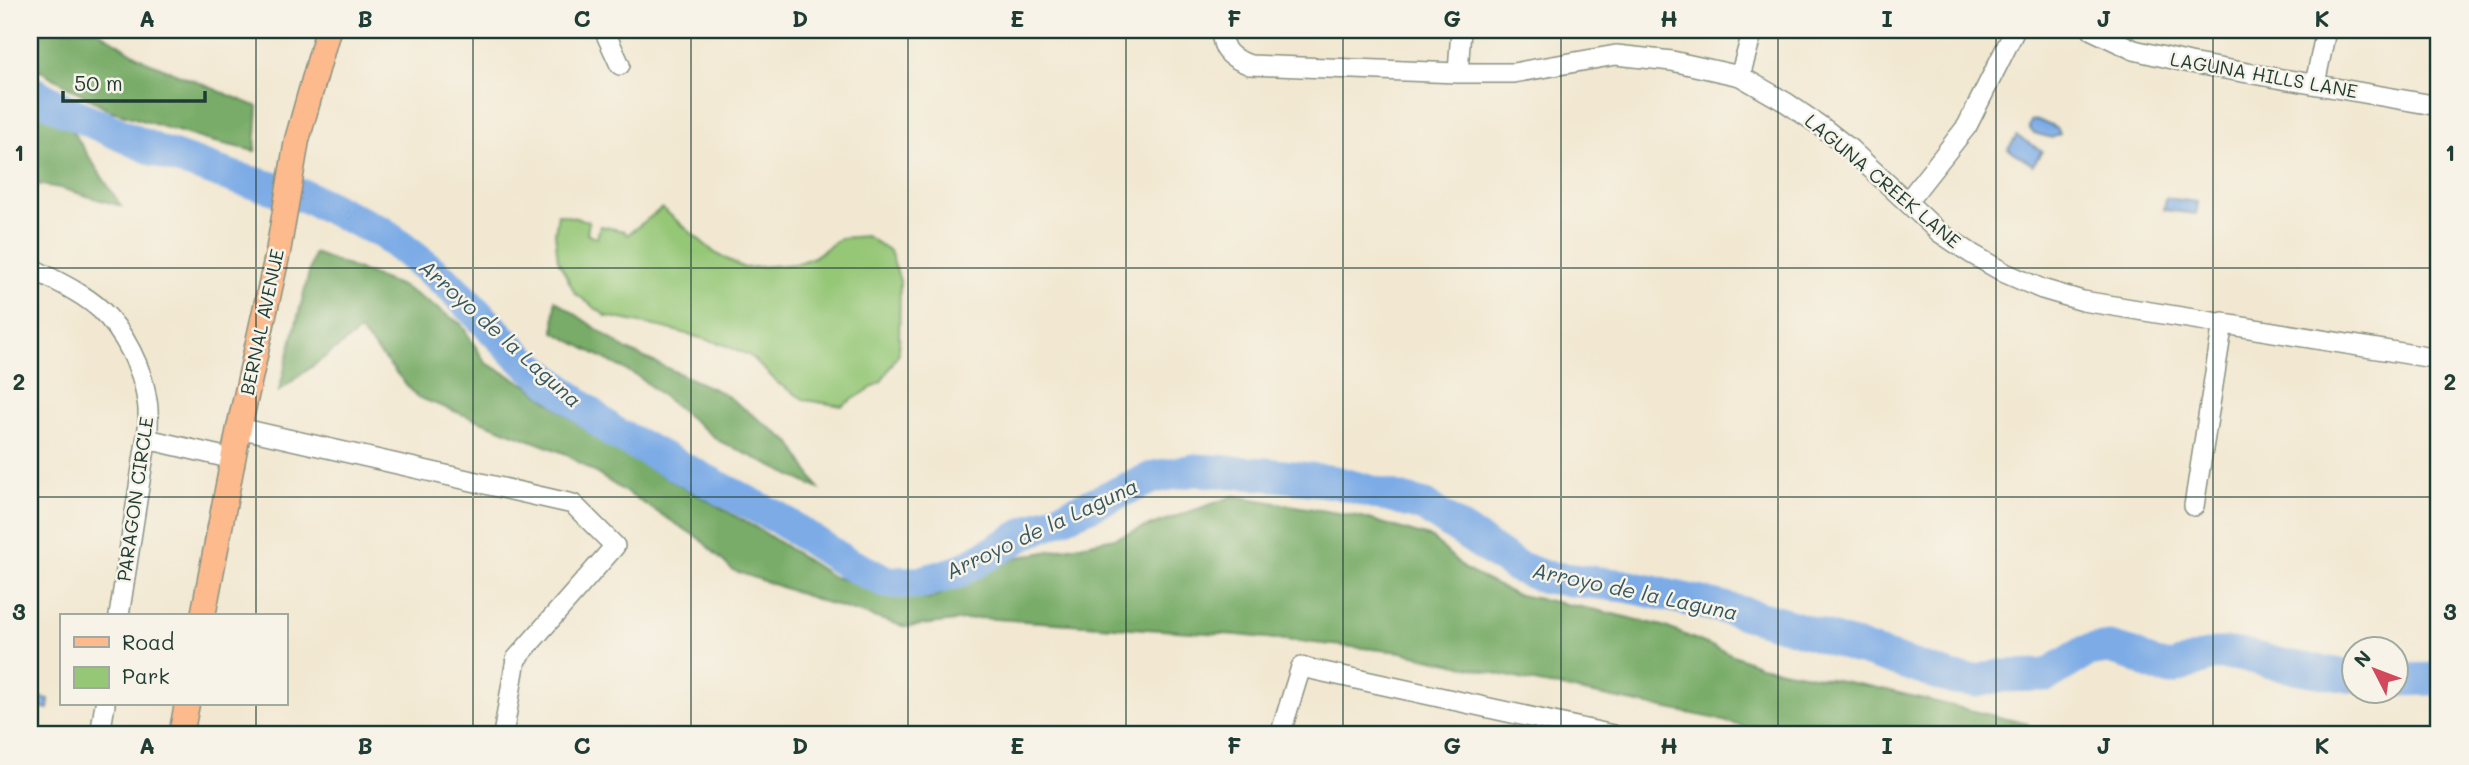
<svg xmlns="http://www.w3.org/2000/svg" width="2469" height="765" font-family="Mali,sans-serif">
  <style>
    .green { fill: #95c777; stroke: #5a8256; stroke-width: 2 }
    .forest { fill: #78ac68; stroke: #4c744e; stroke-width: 2 }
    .water { fill: #7cabe6; stroke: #4e748d; stroke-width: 2 }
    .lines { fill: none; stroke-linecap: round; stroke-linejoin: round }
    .river { stroke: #7cabe6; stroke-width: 33 }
    .minor-casing { stroke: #889282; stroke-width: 22 }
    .major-casing { stroke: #889282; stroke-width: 27 }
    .minor { stroke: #fff; stroke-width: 19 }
    .major { stroke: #fcba8d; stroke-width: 24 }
    .grid { fill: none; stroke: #1f3d34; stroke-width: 2; stroke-opacity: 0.55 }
    .labels { text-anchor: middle; stroke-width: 5; stroke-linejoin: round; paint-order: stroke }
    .street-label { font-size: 19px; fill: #1f3d34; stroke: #f7f3e8 }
    .water-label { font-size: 21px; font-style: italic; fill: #365860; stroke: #f7f3e8 }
    .neatline { fill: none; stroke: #1f3d34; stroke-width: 2.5 }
    .grid-label { font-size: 23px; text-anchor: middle; font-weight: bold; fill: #1f3d34 }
  </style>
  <rect width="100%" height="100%" fill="#f7f3e8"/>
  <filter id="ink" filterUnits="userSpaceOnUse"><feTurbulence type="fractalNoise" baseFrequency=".0143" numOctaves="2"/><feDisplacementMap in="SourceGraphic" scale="14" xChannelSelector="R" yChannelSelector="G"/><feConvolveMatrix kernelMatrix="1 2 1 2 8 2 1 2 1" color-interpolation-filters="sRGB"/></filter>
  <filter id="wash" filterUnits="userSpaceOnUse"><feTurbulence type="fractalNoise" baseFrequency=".00686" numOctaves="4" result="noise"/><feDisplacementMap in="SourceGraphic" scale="28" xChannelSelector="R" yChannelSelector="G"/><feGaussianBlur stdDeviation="1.57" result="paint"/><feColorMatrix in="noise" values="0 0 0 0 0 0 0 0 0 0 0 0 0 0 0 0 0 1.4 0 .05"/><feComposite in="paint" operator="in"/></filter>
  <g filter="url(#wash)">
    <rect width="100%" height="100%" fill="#f2e8d1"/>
    <path class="green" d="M662 208 715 253 744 268 795 264 814 257 841 238 866 236 890 251 900 281 899 353 881 382 842 406 805 400 779 384 749 355 722 344 665 328 606 316 575 293 558 260 555 233 558 214 589 221 587 234 597 238 600 226 624 231 627 235Z"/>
    <path class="forest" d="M30 30H96L146 61 258 107 255 151 206 140 112 111 30 65Z
      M30 108 71 129 121 206 60 188 30 183Z
      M314 253 404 287 461 324 486 363 527 385 602 442 762 531 833 577 928 600 1015 558 1115 538 1234 496 1362 517 1432 538 1466 570 1514 594 1596 610 1663 626 1760 666 1874 687 2028 724 2027 735H1773L1713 718 1529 681 1401 652 1237 635 980 618 906 627 821 601 732 570 700 539 564 453 417 397 360 331 279 391Z
      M555 300 627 350 723 393 791 443 819 489 719 441 639 377 554 332Z"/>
    <path class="water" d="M2038 120 2058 129 2060 134 2052 138 2033 133 2029 127 2031 121Z
      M2017 136 2042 151 2033 165 2008 149Z
      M2166 198 2198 202 2196 214 2164 210Z
      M30 696 49 699 48 709 30 705Z"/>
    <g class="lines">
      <path class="river" d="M30 91 63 109 157 151 239 179 307 197 383 233 447 283 521 358 613 432 778 518 845 562 887 582 919 583 958 572 1026 533 1154 477 1195 470 1265 474 1335 482 1425 506 1515 566 1544 577 1626 586 1721 607 1790 626 1954 679 1977 681 1999 676 2047 675 2087 651 2109 648 2134 655 2155 666 2171 669 2215 654H2240L2282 665 2354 677
        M2396 680 2439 679"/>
    </g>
  </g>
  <g filter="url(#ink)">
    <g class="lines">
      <defs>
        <path id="minor" d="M604 30 620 65
          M1221 30C1222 52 1231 58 1250 65L1458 73H1513L1616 55 1672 61 1740 76 1787 103 1822 127 1850 149 1939 232 1972 254 2005 273 2042 289 2083 301 2439 359
          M2092 30 2134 50 2190 63 2439 106
          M1458 73 1461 30
          M1740 76 1753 30
          M2315 84 2326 30
          M1907 202 1967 126 2015 30
          M30 267C53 280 80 291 100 309 124 331 143 369 147 401 149 410 148 420 148 429L119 616
          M239 428 573 504 615 546 516 659 503 735
          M147 439 233 459
          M2194 506 2223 322
          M100 735 105 704
          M1280 735 1301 667 1613 735"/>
        <path id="major" d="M203 616 239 428 278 252 297 140 328 30
          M181 735 187 704"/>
      </defs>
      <use href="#minor" class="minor-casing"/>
      <use href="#major" class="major-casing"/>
      <use href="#minor" class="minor"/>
      <use href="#major" class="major"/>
    </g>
  </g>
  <path class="grid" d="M256 30V616M473 30V735M691 30V735M908 30V735M1126 30V735M1343 30V735M1561 30V735M1778 30V735M1996 30V735M2213 30V735M30 268H2439M30 497H2439M256 704V735"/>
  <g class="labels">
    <g class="street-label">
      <text transform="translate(2264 75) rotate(10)" y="7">LAGUNA HILLS LANE</text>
      <text transform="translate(1883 181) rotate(40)" y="7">LAGUNA CREEK LANE</text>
      <text transform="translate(262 322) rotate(-78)" y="7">BERNAL AVENUE</text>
      <text transform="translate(135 499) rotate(-82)" y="7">PARAGON CIRCLE</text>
    </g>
    <g class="water-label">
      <text transform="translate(500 334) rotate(42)" y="7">Arroyo de la Laguna</text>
      <text transform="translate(1042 529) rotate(-25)" y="7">Arroyo de la Laguna</text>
      <text transform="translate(1635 592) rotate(12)" y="7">Arroyo de la Laguna</text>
    </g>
  </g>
  <rect width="2469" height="765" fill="none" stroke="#f7f3e8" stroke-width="77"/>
  <rect x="60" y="614" width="228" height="91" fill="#f7f3e8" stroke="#a1aaa0" stroke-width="2"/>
  <rect x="74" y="637" width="35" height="10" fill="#fcba8d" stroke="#a1aaa0" stroke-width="2"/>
  <text x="122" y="650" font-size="21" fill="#1f3d34">Road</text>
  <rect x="74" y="667" width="35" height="21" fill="#95c777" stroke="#a1aaa0" stroke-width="2"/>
  <text x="122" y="684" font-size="21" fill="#1f3d34">Park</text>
  <g transform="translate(2375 670) rotate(312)"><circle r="33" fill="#f7f3e8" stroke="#a1aaa0" stroke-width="2"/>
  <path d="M0-5L12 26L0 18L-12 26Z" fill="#d1495b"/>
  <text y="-10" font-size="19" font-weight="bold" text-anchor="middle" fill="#1f3d34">N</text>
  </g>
  <path d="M63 91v10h142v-10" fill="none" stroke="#1f3d34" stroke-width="3.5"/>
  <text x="74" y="91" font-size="21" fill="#1f3d34" stroke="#f7f3e8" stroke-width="5" paint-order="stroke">50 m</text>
  <rect x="38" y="38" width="2392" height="688" class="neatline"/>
  <g class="grid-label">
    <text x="147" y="27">A</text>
    <text x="365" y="27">B</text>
    <text x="582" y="27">C</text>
    <text x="800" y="27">D</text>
    <text x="1017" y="27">E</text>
    <text x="1234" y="27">F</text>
    <text x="1452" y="27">G</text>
    <text x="1669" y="27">H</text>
    <text x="1887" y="27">I</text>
    <text x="2104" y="27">J</text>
    <text x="2322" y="27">K</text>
    <text x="19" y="161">1</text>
    <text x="2450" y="161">1</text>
    <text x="19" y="390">2</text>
    <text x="2450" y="390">2</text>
    <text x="19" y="620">3</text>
    <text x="2450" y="620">3</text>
    <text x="147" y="754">A</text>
    <text x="365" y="754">B</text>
    <text x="582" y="754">C</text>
    <text x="800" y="754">D</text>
    <text x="1017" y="754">E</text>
    <text x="1234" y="754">F</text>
    <text x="1452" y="754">G</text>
    <text x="1669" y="754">H</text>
    <text x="1887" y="754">I</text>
    <text x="2104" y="754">J</text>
    <text x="2322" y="754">K</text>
  </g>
</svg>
